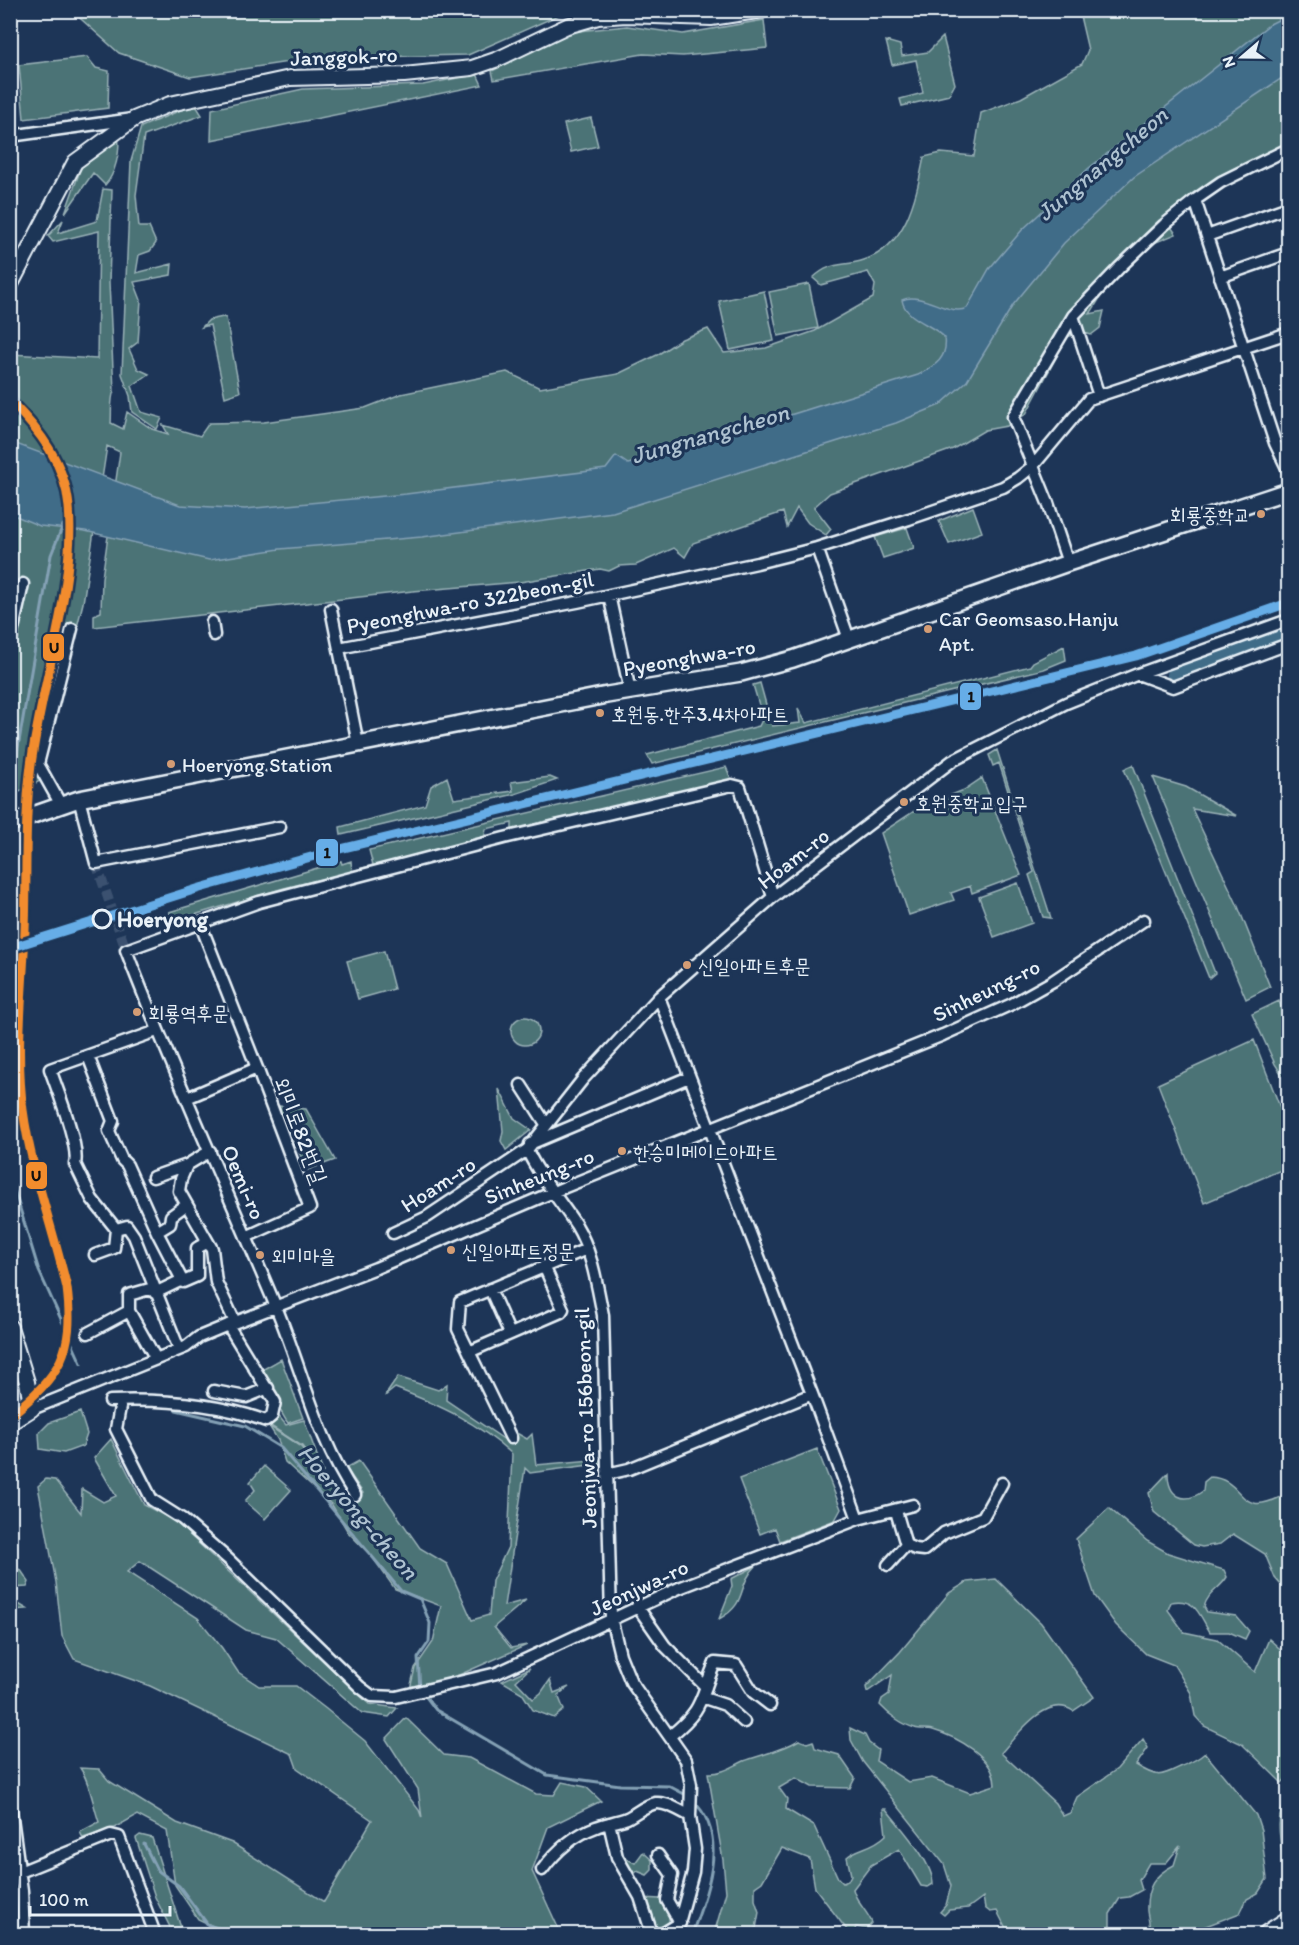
<svg xmlns="http://www.w3.org/2000/svg" width="1299" height="1945" font-family="Itim,'Poor Story',sans-serif">
  <style>
    .green { fill: #4b7376; stroke: #9ab2b7; stroke-width: 1.5 }
    .water { fill: #416c88; stroke: #84a1b5; stroke-width: 1.5 }
    .lines { fill: none; stroke-linecap: round; stroke-linejoin: round }
    .stream { stroke: #84a1b5; stroke-width: 3 }
    .river { stroke: #416c88; stroke-width: 16 }
    .minor-tunnel { stroke: #3b516f; stroke-width: 10; stroke-dasharray: 10 5; stroke-linecap: butt }
    .minor-casing { stroke: #e8f1f8; stroke-width: 15 }
    .tertiary-casing { stroke: #e8f1f8; stroke-width: 18 }
    .secondary-casing { stroke: #e8f1f8; stroke-width: 20 }
    .trunk-casing { stroke: #e8f1f8; stroke-width: 22 }
    .minor { stroke: #1d3557; stroke-width: 10 }
    .tertiary { stroke: #1d3557; stroke-width: 14 }
    .secondary { stroke: #1d3557; stroke-width: 15 }
    .trunk { stroke: #1d3557; stroke-width: 18 }
    .rail-1-casing { stroke: #1d3557; stroke-width: 14 }
    .rail-1 { stroke: #f28c2d; stroke-width: 9 }
    .metro-1-casing { stroke: #1d3557; stroke-width: 14 }
    .metro-1 { stroke: #66ade7; stroke-width: 9 }
    .bus-dot { fill: #d39c74; stroke: #1d3557; stroke-width: 2 }
    .stop-dot { fill: #1d3557; stroke: #e8f1f8; stroke-width: 3 }
    .labels { text-anchor: middle; stroke-width: 6; stroke-linejoin: round; paint-order: stroke }
    .bus-label { font-size: 20px; fill: #e8f1f8; stroke: #1d3557; text-anchor: start }
    .street-label { font-size: 22px; fill: #e8f1f8; stroke: #1d3557 }
    .stop-label { font-size: 22px; font-weight: bold; fill: #e8f1f8; stroke: #1d3557; text-anchor: start }
    .water-label { font-size: 24px; font-style: italic; fill: #aec2d1; stroke: #1d3557 }
    .line-badge { stroke: #1d3557; stroke-width: 2 }
    .pale-badge-label { font-size: 16px; text-anchor: middle; font-weight: bold; fill: #111 }
  </style>
  <rect width="100%" height="100%" fill="#1d3557"/>
  <filter id="ink" filterUnits="userSpaceOnUse"><feTurbulence type="fractalNoise" baseFrequency=".0167" numOctaves="2"/><feDisplacementMap in="SourceGraphic" scale="12" xChannelSelector="R" yChannelSelector="G"/><feConvolveMatrix kernelMatrix="1 2 1 2 8 2 1 2 1" color-interpolation-filters="sRGB"/></filter>
  <g filter="url(#ink)">
    <path class="green" d="M72 11H568L468 55 315 58 190 77 119 53Z
      M1082 11H1288V146L1201 188 1165 218 1176 234 1127 254 1090 314 1104 311 1100 328 1091 335 1082 332 1067 337 1026 414 1007 426 985 430 953 449 830 493 814 507 831 529 826 535 808 523 797 508 787 527 783 512 693 543 685 557 674 548 636 565 619 566 609 571 600 569 520 582 413 591 94 627V615L101 612 102 578 120 452 107 446 83 603 45 755 42 780 11 795 10 676 19 611 14 588 10 586 11 354 97 359 99 231 53 242 48 236 63 220 58 233 97 221 103 189 112 190 109 282 114 391C110 400 112 412 111 423L123 429 127 412 152 429 168 434 163 425 200 436 209 423 264 422 365 408 401 394 507 372 540 388 618 374 657 355 682 339 708 329 724 353 766 348 815 331 873 298 875 285 868 272 821 285 813 278C831 261 842 267 864 260 908 245 916 196 924 157L941 153 974 156 981 113 1021 98 1082 64 1088 50 1080 16Z
      M764 20 767 48 683 56 643 54 494 80 492 71 568 32 627 26 683 34Z
      M943 37 955 84 949 95 902 106 900 99 923 93 916 60 892 65 886 41 900 45 902 56 928 52Z
      M87 57 96 68 109 71 108 108 24 119 19 65Z
      M477 74 482 85 211 140 212 109 303 89 423 85Z
      M195 104 202 115 144 136 136 195 139 227H149L156 243 150 251 139 255 136 273 172 264 171 275 134 282 141 300 138 342 129 349 138 369 149 374 132 386 141 412 162 418 157 429 132 412 130 396 122 374 131 161 141 127Z
      M591 118 598 146 571 152 564 124Z
      M118 137C121 150 115 175 105 185L93 173 65 213 82 165Z
      M809 284 818 328 778 336 769 292Z
      M764 291 774 341 730 350 719 301Z
      M223 317 226 318 240 392 225 397 210 325 202 327 209 320Z
      M973 507 982 532 949 544 939 521Z
      M907 528 914 548 883 558 875 537Z
      M1064 646 1066 660 1044 669 652 764 647 755 759 726 763 718 753 685 760 683 772 726 800 723 798 708 806 723 1030 666 1033 662Z
      M997 750 1051 918 1043 917 1029 875 1034 872 999 763 993 766 989 755Z
      M1133 765 1215 973 1209 978 1124 769Z
      M726 767 732 781 535 824 512 831V823L486 829 484 840 284 888 174 921 169 912 341 861 342 864 351 861 352 871 373 865 369 850Z
      M447 777 454 799 513 791 511 782 550 777 557 780 515 794 341 835 340 827 425 805 431 786Z
      M1153 777 1186 787 1237 816 1192 809 1237 904 1270 987 1246 999Z
      M982 778 1021 875 972 893 970 886 954 892 951 893 954 900 909 915 881 833 919 808 964 790Z
      M1018 883 1032 923 994 937 979 897Z
      M384 951 394 989 358 999 347 961Z
      M1279 1001 1288 1023V1084L1275 1064 1252 1014Z
      M511 1031a14 14 0 1 1 28 0a14 14 0 1 1-28 0Z
      M1254 1040 1288 1128V1167L1204 1203 1158 1084Z
      M499 1089 514 1118 531 1130 506 1150 501 1141 503 1131Z
      M279 1106 306 1109 335 1160 307 1170Z
      M281 1359 303 1418 288 1423C283 1417 263 1377 262 1370Z
      M398 1377 438 1390 447 1384 446 1400 511 1444 513 1431 527 1439 532 1434 536 1465 603 1459 604 1463 530 1473 525 1468 504 1606 526 1600 494 1627 511 1648 527 1645 441 1683 410 1689 415 1668 433 1642 441 1606 395 1589 373 1558 348 1532 332 1505 285 1462 278 1440 269 1426 301 1447 319 1470 302 1446 266 1423 277 1414 286 1425 304 1420 323 1472H320L345 1506 363 1493 346 1468 359 1461 420 1548 447 1564 472 1620 489 1615 492 1581 508 1547 512 1454C477 1422 439 1405 395 1388L385 1396Z
      M80 1412 87 1434 83 1446 64 1453 40 1449 39 1433 49 1423Z
      M111 1439 144 1505 175 1521 369 1704 397 1708 389 1717 362 1713 276 1638 246 1630 140 1561 127 1572 198 1618 222 1648 238 1672 259 1686H296L326 1709 365 1741 419 1810 422 1818 418 1789 386 1739 406 1718 444 1755 469 1758 536 1794 554 1795 562 1782 586 1787 601 1801 548 1827 532 1871 561 1934H230L198 1919 175 1885 167 1831 137 1815 114 1828 83 1838 80 1832 99 1822C93 1805 90 1782 80 1768L99 1769 109 1781 177 1823 232 1843 324 1902 372 1820 297 1768 292 1754 150 1686 74 1659 62 1636 56 1582 38 1486 46 1479 55 1480 81 1513 82 1489 103 1502 116 1496 94 1458Z
      M817 1449 841 1509 835 1520 780 1541 775 1528 760 1534 739 1479Z
      M264 1466 291 1490 265 1519 245 1501 255 1490 250 1482Z
      M1168 1473C1168 1497 1184 1505 1203 1491L1204 1482 1210 1477C1248 1479 1235 1523 1288 1493V1593L1275 1578 1265 1554 1233 1534 1220 1544 1202 1547 1194 1545 1154 1512 1149 1493Z
      M1109 1508 1147 1541 1168 1553 1224 1570 1227 1577C1220 1589 1208 1592 1204 1607L1207 1612 1236 1616 1249 1631 1245 1639 1229 1632H1210C1199 1615 1196 1597 1171 1602L1168 1610 1184 1632 1217 1639 1255 1672 1269 1639 1288 1656V1776L1282 1783 1242 1744 1204 1726 1195 1716 1191 1693 1174 1665 1146 1654 1116 1625 1095 1596 1076 1539Z
      M756 1566C736 1586 749 1603 719 1619L732 1586 731 1579Z
      M20 1569 29 1582 27 1587 12 1588 15 1602 27 1609 12 1610 11 1577Z
      M996 1579 1041 1623 1094 1697 1073 1711C1047 1693 1017 1735 1001 1753L1055 1803 1063 1816 1070 1813 1077 1797 1117 1769 1143 1739 1148 1748 1136 1765C1157 1778 1159 1777 1180 1767 1191 1762 1196 1761 1205 1753L1256 1815 1261 1830 1267 1879 1258 1893 1247 1899 1240 1913 1185 1934H1149C1151 1926 1148 1919 1147 1911 1146 1888 1154 1875 1174 1865L1180 1846 1166 1863H1149L1139 1880 1142 1890 1129 1897 1120 1898 1110 1914V1927C1089 1941 1035 1935 1009 1934L997 1911 990 1912 985 1908 983 1897 968 1908 949 1910 944 1915 940 1912 946 1905 951 1886 944 1864 863 1762 851 1740 850 1728 865 1735 869 1743 878 1750 876 1761 908 1782 932 1778 970 1793 995 1785C995 1757 957 1737 933 1730 927 1728 920 1730 915 1728 903 1725 888 1714 880 1705L882 1699 889 1694 892 1675 867 1692 866 1687 900 1652 949 1593 967 1582Z
      M530 1668 516 1681 533 1699 541 1693 550 1680 554 1693 569 1687 558 1695 564 1710 554 1718 533 1710 522 1693 502 1681Z
      M799 1740 807 1743 813 1741 815 1748 839 1755 855 1778 850 1788 812 1787 796 1778 779 1788 787 1799 786 1809 814 1826 838 1878 843 1883 848 1881 851 1875 847 1857C858 1847 872 1849 886 1835L883 1809H886C900 1827 933 1862 933 1884L928 1887 921 1886 899 1849 871 1865 853 1889C856 1903 867 1910 872 1923L867 1929 856 1927 853 1934H850L815 1888 810 1859 782 1848 762 1882 755 1887V1900L759 1912 755 1934H714L726 1892 723 1860 708 1773C722 1774 731 1767 744 1761 763 1754 781 1751 799 1740Z
      M1288 1799V1798V1871L1284 1865C1281 1844 1273 1815 1288 1799Z
      M140 1835 152 1838 183 1934 172 1931 155 1897 136 1838Z
      M643 1852 652 1860V1870L647 1875 637 1871 631 1878 617 1854 635 1863Z
      M641 1898 660 1899 669 1912V1928L654 1934Z"/>
    <path class="water" d="M1288 15V74L1134 177 1064 243 1013 305 967 381 940 405 896 423 613 512 422 537 280 549 209 560 85 531 40 526 11 514V442L180 505 245 509 406 494 606 469 616 456 628 464 668 453 918 375C934 366 948 359 945 338 934 325 905 319 902 300 923 291 948 317 967 308L989 269 1022 230 1089 168 1270 24Z"/>
    <g class="lines">
      <path class="stream" d="M10 794 51 555 63 525
        M10 1176 39 1271 81 1363
        M176 1410 245 1426 281 1448 401 1591 420 1599 430 1623 429 1642 418 1658 420 1689
        M424 1694 436 1710 547 1775 620 1785 669 1786 688 1796
        M144 1844 157 1870 179 1886 208 1925 237 1934
        M692 1934C706 1894 731 1836 693 1801"/>
      <path class="river" d="M1175 675 1288 634"/>
      <path class="minor-tunnel" d="M96 863 126 950"/>
      <defs>
        <path id="minor" d="M10 136 133 119
          M1195 200 1275 443 1288 470
          M1207 236 1288 207
          M1220 277 1288 253
          M1073 316 1099 396
          M817 548 849 639
          M1068 563 1048 503 1013 417 1073 316 1119 268 1164 225 1195 200 1221 182 1288 149
          M609 595 630 691
          M331 609 358 744
          M212 622 214 635
          M10 643 23 584
          M339 648 577 602 757 563 817 548 909 519 1003 487 1018 478 1033 466 1089 399 1288 333
          M1138 674 1173 687 1288 644
          M79 799 96 863 280 827
          M61 805 38 764 72 629
          M157 1031 50 1069C57 1089 80 1146 75 1164L92 1199 116 1229 127 1226 134 1236 179 1349
          M88 1056 113 1121 109 1131 122 1160 127 1165 157 1232
          M521 1085 546 1124
          M187 1098 257 1068 200 923
          M530 1144 689 1077
          M527 1150C540 1178 559 1199 576 1225 592 1251 597 1285 603 1315L611 1618 620 1655 631 1682 686 1760 691 1785 690 1816 695 1849 693 1872 676 1934
          M187 1165 181 1179 179 1191 212 1249 216 1282 235 1322
          M153 1177 187 1165 210 1151
          M186 1205 171 1216 170 1224 157 1232 183 1282 197 1276V1248L208 1242
          M393 1233 427 1217 527 1150 583 1079 659 997 773 897 952 761 1066 703 1138 674 1288 620
          M246 1237 310 1208 257 1068
          M95 1255 114 1248 116 1229
          M153 1288 129 1295V1311L156 1359
          M490 1289 510 1334
          M155 1293 182 1280
          M88 1333 129 1311
          M469 1352 561 1312 563 1309 544 1266
          M214 1391 246 1397 268 1388
          M812 1394 858 1519
          M110 1401C163 1399 216 1403 266 1421L272 1416 275 1402 228 1325
          M120 1407 116 1429 152 1500 182 1519 228 1559 360 1687 372 1696 396 1697 497 1673 679 1588 858 1519 913 1505
          M32 1409 186 1347 199 1337 228 1325 376 1268 565 1187 943 1035 1012 1004 1053 981 1144 920
          M511 1438 458 1329 460 1302 587 1249
          M607 1474 629 1469 812 1394 659 997
          M355 1495C317 1439 302 1369 276 1307 226 1188 172 1070 126 950L259 902 504 838 732 785 740 787 773 897
          M896 1511 906 1545 915 1549 924 1550 944 1533 983 1517 1002 1483
          M888 1565 906 1545
          M637 1606 665 1646 706 1687
          M704 1698 725 1705 744 1722
          M670 1736C705 1708 699 1700 715 1663L736 1665 753 1692 770 1705
          M10 1803 22 1891 24 1934
          M609 1823 617 1857 640 1897 652 1934
          M658 1855 672 1875 667 1900 680 1923 662 1934
          M542 1870C556 1851 574 1835 596 1827 606 1823 617 1822 627 1818 637 1813 645 1805 656 1803 667 1802 681 1811 690 1816
          M10 1876 111 1835 119 1837 155 1934"/>
        <path id="tertiary" d="M10 286 75 162 134 119 170 104 290 78 404 75 472 68 498 59 567 26 598 17 626 15 711 18 763 10
          M10 1327 27 1382 32 1409
          M10 1423 32 1409"/>
        <path id="secondary" d="M10 823 79 799 607 695 741 673 793 659 1068 563 1288 491"/>
        <path id="trunk" d="M1268 1934 1288 1921"/>
      </defs>
      <use href="#minor" class="minor-casing"/>
      <use href="#tertiary" class="tertiary-casing"/>
      <use href="#secondary" class="secondary-casing"/>
      <use href="#trunk" class="trunk-casing"/>
      <use href="#minor" class="minor"/>
      <use href="#tertiary" class="tertiary"/>
      <use href="#secondary" class="secondary"/>
      <use href="#trunk" class="trunk"/>
      <defs>
        <path id="rail-1" d="M10 401C40 431 65 463 69 507 76 586 41 685 31 765 24 820 27 876 25 930 23 989 15 1051 23 1110 31 1170 53 1228 67 1288 75 1353 60 1375 10 1416"/>
      </defs>
      <use href="#rail-1" class="rail-1-casing"/>
      <use href="#rail-1" class="rail-1"/>
      <defs>
        <path id="metro-1" d="M10 948 200 888 336 850 1136 656 1288 603"/>
      </defs>
      <use href="#metro-1" class="metro-1-casing"/>
      <use href="#metro-1" class="metro-1"/>
    </g>
  </g>
  <g class="bus-dot">
    <circle cx="1261" cy="514" r="5"/>
    <circle cx="928" cy="629" r="5"/>
    <circle cx="600" cy="713" r="5"/>
    <circle cx="171" cy="764" r="5"/>
    <circle cx="904" cy="802" r="5"/>
    <circle cx="687" cy="965" r="5"/>
    <circle cx="137" cy="1012" r="5"/>
    <circle cx="622" cy="1151" r="5"/>
    <circle cx="451" cy="1250" r="5"/>
    <circle cx="260" cy="1255" r="5"/>
  </g>
  <circle class="stop-dot" cx="102" cy="919" r="9"/>
  <g class="labels">
    <g class="bus-label">
      <text x="1250" y="522" text-anchor="end">회룡중학교</text>
      <text x="939" y="626">Car Geomsaso.Hanju<tspan x="939" dy="25">Apt.</tspan></text>
      <text x="611" y="721">호원동.한주3.4차아파트</text>
      <text x="182" y="772">Hoeryong Station</text>
      <text x="915" y="810">호원중학교입구</text>
      <text x="698" y="973">신일아파트후문</text>
      <text x="148" y="1020">회룡역후문</text>
      <text x="633" y="1159">한승미메이드아파트</text>
      <text x="462" y="1258">신일아파트정문</text>
      <text x="271" y="1263">외미마을</text>
    </g>
    <g class="street-label">
      <text transform="translate(344 56) rotate(-2)" y="8">Janggok-ro</text>
      <text transform="translate(470 602) rotate(-11)" y="8">Pyeonghwa-ro 322beon-gil</text>
      <text transform="translate(689 657) rotate(-10)" y="8">Pyeonghwa-ro</text>
      <text transform="translate(793 858) rotate(-38)" y="8">Hoam-ro</text>
      <text transform="translate(986 990) rotate(-26)" y="8">Sinheung-ro</text>
      <text transform="translate(301 1130) rotate(69)" y="8">외미로82번길</text>
      <text transform="translate(539 1176) rotate(-22)" y="8">Sinheung-ro</text>
      <text transform="translate(244 1182) rotate(67)" y="8">Oemi-ro</text>
      <text transform="translate(438 1184) rotate(-33)" y="8">Hoam-ro</text>
      <text transform="translate(585 1418) rotate(-92)" y="8">Jeonjwa-ro 156beon-gil</text>
      <text transform="translate(639 1587) rotate(-25)" y="8">Jeonjwa-ro</text>
    </g>
    <g class="stop-label">
      <text x="117" y="927">Hoeryong</text>
    </g>
    <g class="water-label">
      <text transform="translate(1102 164) rotate(-40)" y="8">Jungnangcheon</text>
      <text transform="translate(710 434) rotate(-16)" y="8">Jungnangcheon</text>
      <text transform="translate(358 1512) rotate(49)" y="8">Hoeryong-cheon</text>
    </g>
  </g>
  <g class="line-badge">
    <rect x="42" y="633" width="23" height="29" rx="6" fill="#f28c2d"/>
    <rect x="959" y="682" width="23" height="29" rx="6" fill="#66ade7"/>
    <rect x="315" y="838" width="24" height="29" rx="6" fill="#66ade7"/>
    <rect x="25" y="1161" width="23" height="29" rx="6" fill="#f28c2d"/>
  </g>
  <g class="pale-badge-label">
    <text x="54" y="653">U</text>
    <text x="971" y="702">1</text>
    <text x="327" y="858">1</text>
    <text x="36" y="1181">U</text>
  </g>
  <rect width="1299" height="1945" fill="none" stroke="#1d3557" stroke-width="36"/>
  <rect x="18" y="18" width="1263" height="1909" fill="none" stroke="#e8f1f8" stroke-width="2" filter="url(#ink)"/>
  <g transform="translate(1242 57) rotate(250)" stroke="#1d3557" stroke-width="4.5" paint-order="stroke">
  <path d="M0-4.5L10 22L0 15L-10 22Z" fill="#e8f1f8"/>
  <text y="-9" font-size="16" font-weight="bold" text-anchor="middle" fill="#e8f1f8">N</text>
  </g>
  <path d="M30 1906v9h140v-9" fill="none" stroke="#e8f1f8" stroke-width="3"/>
  <text x="39" y="1906" font-size="18" fill="#e8f1f8" stroke="#1d3557" stroke-width="4.5" paint-order="stroke">100 m</text>
</svg>
